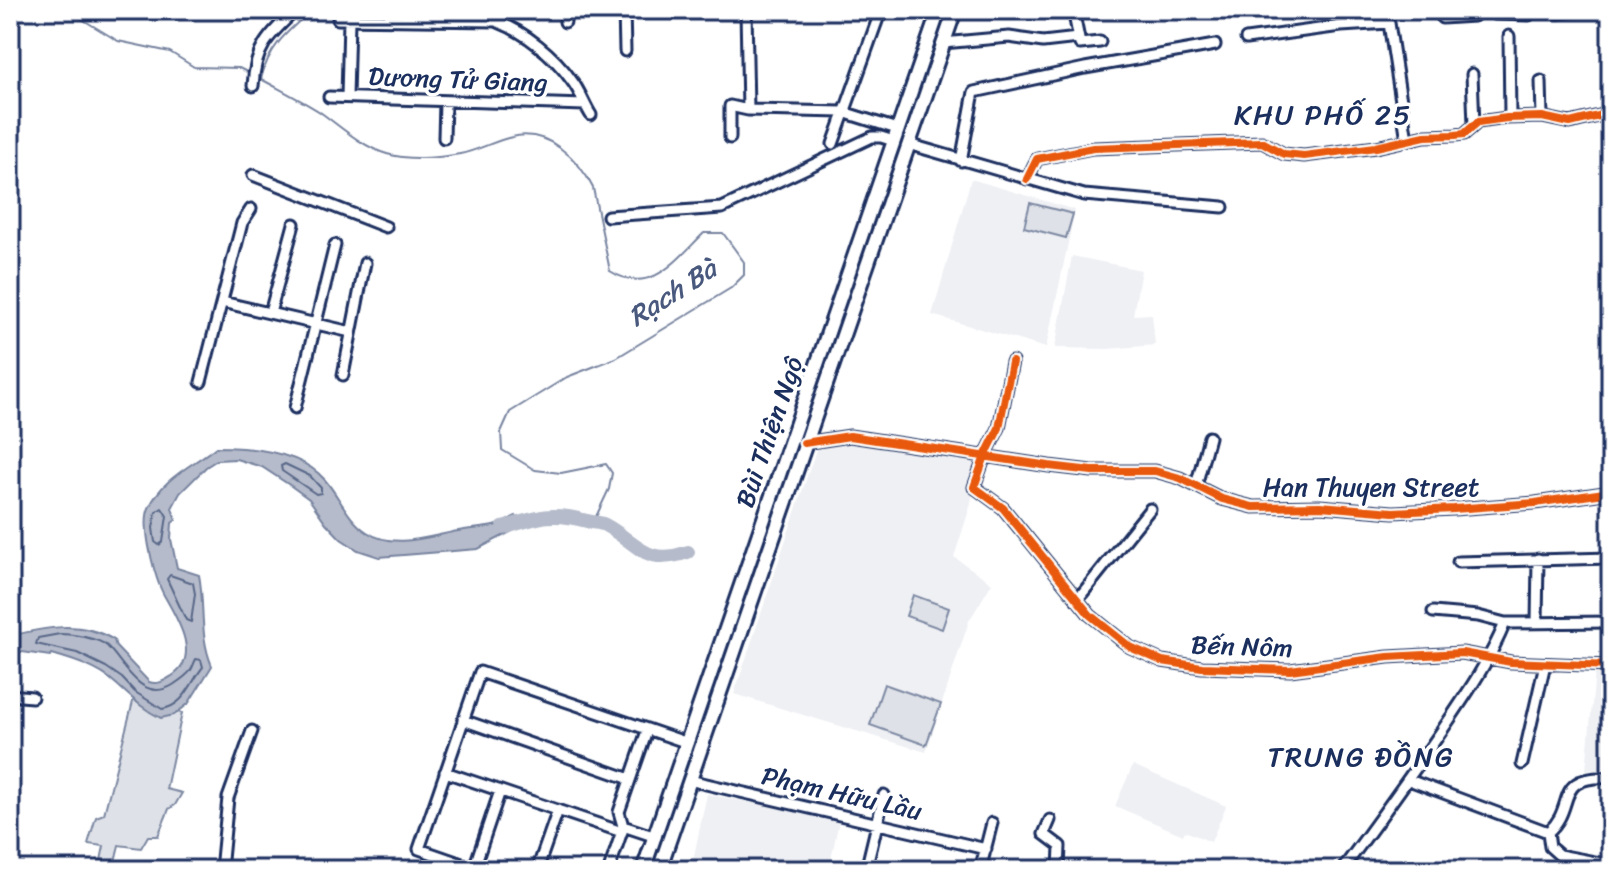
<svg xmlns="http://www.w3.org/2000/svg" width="1621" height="880" font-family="Sriracha,sans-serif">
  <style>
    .built { fill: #eff0f4 }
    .green { fill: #dee1e7; stroke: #7c88a2; stroke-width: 2 }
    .water { fill: #b5bbca; stroke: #77839f; stroke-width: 2 }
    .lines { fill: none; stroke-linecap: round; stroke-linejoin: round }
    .shore { stroke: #596789; stroke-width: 2 }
    .stream { stroke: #77839f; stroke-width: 2 }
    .river { stroke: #b5bbca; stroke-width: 14 }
    .minor-casing { stroke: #1b2f5e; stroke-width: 15 }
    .major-casing { stroke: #1b2f5e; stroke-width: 18 }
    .minor { stroke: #fff; stroke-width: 9 }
    .major { stroke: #fff; stroke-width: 12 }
    .cycleway-casing { stroke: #fff; stroke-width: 13 }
    .cycleway { stroke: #e8590c; stroke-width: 8 }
    .labels { text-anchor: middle; stroke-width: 7; stroke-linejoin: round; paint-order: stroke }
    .street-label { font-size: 26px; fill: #1b2f5e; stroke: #fff }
    .neighbourhood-label { font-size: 28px; letter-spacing: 2px; fill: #1b2f5e; stroke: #fff }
    .water-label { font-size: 28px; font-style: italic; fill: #49597e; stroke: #fff }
  </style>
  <rect width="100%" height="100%" fill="#fff"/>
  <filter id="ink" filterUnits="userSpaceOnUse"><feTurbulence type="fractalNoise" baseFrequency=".0125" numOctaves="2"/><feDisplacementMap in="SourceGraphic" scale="16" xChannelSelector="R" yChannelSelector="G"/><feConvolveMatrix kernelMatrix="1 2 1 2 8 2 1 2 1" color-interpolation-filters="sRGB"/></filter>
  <g filter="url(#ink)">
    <path class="built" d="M971 179 1075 210 1046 348 932 315Z
      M1072 256 1141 270 1133 315 1152 314 1155 345 1108 349 1055 348Z
      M845 440 980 461 970 507 954 557 992 583 969 621 926 752 734 694 818 444Z
      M1595 671H1611V771L1586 770Z
      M1133 765 1226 806 1211 842 1185 831 1183 835 1115 806Z
      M707 794 839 820 829 870H682V864L692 865Z"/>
    <path class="green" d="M1030 203 1073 214 1066 238 1024 227Z
      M913 595 949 608 942 629 906 616Z
      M884 684 941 704 926 745 870 725Z
      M135 694 165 710 182 713 166 789 182 793 175 805 169 809 158 836H148L141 848 119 845 113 870H99L104 846 88 844 96 817 104 814Z"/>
    <path class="water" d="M216 447C252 447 301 451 325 480 339 496 348 520 367 532 395 551 435 534 464 530 476 528 489 528 501 524 508 521 509 519 516 516L520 527 478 549 379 557 358 550 341 539 326 523 309 499 291 486 262 467 236 459 217 460 206 467 180 493 172 508 176 520 172 523 171 539 177 568 199 575C205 605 199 636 212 666L188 704 174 715 161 718C142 709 130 696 115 683 99 668 73 660 52 654L50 656 15 651 11 656 10 664V636C46 627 81 620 114 640L116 647 149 682C158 685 164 681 172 676 201 657 178 620 165 597 155 580 141 526 149 508 162 478 192 466 216 447Z"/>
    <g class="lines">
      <path class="shore" d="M285 464 310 476 321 488V493L316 494 282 471 281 466Z
        M162 508 167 516 163 542 159 545 155 542 153 528 156 512Z
        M170 575 193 583 195 594 191 622 186 620 167 579Z
        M60 634C71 634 99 638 107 646 125 664 142 704 173 685 179 681 188 675 191 670 193 667 194 663 196 659L201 660 203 667C191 681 185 706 162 709L135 692 122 678 106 667 77 653 36 644 38 638Z"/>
      <path class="stream" d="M67 10 118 41 170 52 194 67 239 68 249 73
        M312 10C287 32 269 46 261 79 281 90 301 100 320 112 341 127 361 146 387 154 408 160 437 158 460 154 477 151 494 141 512 137 547 128 579 159 593 188L610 271C651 297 676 260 704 233H723L744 262V275L731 288 616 358 567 377 510 412 501 432 502 450 535 470 561 473 606 464 612 473 609 489 593 523"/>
      <path class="river" d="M503 528C538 517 551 511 587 521 593 523 600 522 605 525 638 543 645 567 688 552"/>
      <defs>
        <path id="minor" d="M564 10 565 22
          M624 10 625 51
          M746 10 748 110
          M1073 10 1080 44 1100 42
          M1558 13 1585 10
          M1495 14 1529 15
          M1442 18 1474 16
          M338 19 496 21C525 32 554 55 572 81 580 91 584 104 591 115
          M1509 36 1510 117
          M1246 39 1341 26 1389 23 1407 140
          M943 43 1009 37 1043 42 1078 38
          M1472 74 1474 125
          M1541 81 1542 117
          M253 86C255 47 269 35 296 10
          M329 97 585 105
          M347 97 349 20
          M444 138 445 102
          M730 138V106L748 110 843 112 897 129
          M833 144 881 10
          M908 144 1084 195 1223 207
          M961 161 974 92 1085 68 1215 45
          M253 175 386 227
          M1027 179 1037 159 1093 148 1262 142 1284 154 1304 156 1376 147 1425 136 1455 135 1464 134 1478 122 1507 118 1542 117 1570 123 1611 113
          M608 216 722 208 872 137H881L894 141
          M222 302 351 332
          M270 313 294 224
          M1012 362 999 428 985 456 974 487 1003 508 1090 615 1130 647 1162 661 1202 667 1290 670 1388 657 1462 653 1511 662 1611 666
          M343 375 365 263
          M201 382 242 223 251 209
          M295 408 335 245
          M804 443 850 436 1049 466 1092 471H1155L1180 478 1222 499 1253 507 1320 506 1393 512 1454 509 1535 503 1611 492
          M1196 486 1209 437
          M1458 562 1611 558
          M1077 600 1150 509
          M1433 612 1478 616 1505 623 1611 622
          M1537 623 1538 559
          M10 695 32 697
          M463 720 630 779
          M647 731 619 812 623 826 656 837
          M1522 764 1545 664
          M445 772 622 832
          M689 780 986 849
          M1409 780 1548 832 1550 847 1559 855 1611 865
          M500 791 474 868 419 849 480 672 688 743
          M1050 820 1044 834 1060 846 1059 870
          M1548 832C1578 806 1551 775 1611 778
          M221 870 228 798 252 731
          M537 870 558 810
          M609 870 623 828
          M866 870 884 795
          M980 870 992 823
          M1342 870C1376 824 1410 777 1443 729 1466 695 1489 662 1505 623"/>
        <path id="major" d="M643 870 939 10
          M659 870 955 10"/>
      </defs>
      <use href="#minor" class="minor-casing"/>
      <use href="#major" class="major-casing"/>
      <use href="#minor" class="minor"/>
      <use href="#major" class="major"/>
      <defs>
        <path id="cycleway" d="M1027 179 1037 159 1093 148 1262 142 1284 154 1304 156 1376 147 1425 136 1455 135 1464 134 1478 122 1507 118 1542 117 1570 123 1611 113
          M1012 362 999 428 985 456 974 487 1003 508 1090 615 1130 647 1162 661 1202 667 1290 670 1388 657 1462 653 1511 662 1611 666
          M804 443 850 436 1049 466 1092 471H1155L1180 478 1222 499 1253 507 1320 506 1393 512 1454 509 1535 503 1611 492"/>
      </defs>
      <use href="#cycleway" class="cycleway-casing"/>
      <use href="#cycleway" class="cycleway"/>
    </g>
  </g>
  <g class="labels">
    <g class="street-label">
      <text transform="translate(458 79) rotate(2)" y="9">Dương Tử Giang</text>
      <text transform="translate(769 432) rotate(-71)" y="9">Bùi Thiện Ngộ</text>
      <text x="1371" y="496">Han Thuyen Street</text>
      <text transform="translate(1242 646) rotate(2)" y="9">Bến Nôm</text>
      <text transform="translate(842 793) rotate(13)" y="9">Phạm Hữu Lầu</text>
    </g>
    <g class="neighbourhood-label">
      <text x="1323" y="124">KHU PHỐ 25</text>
      <text x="1361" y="766">TRUNG ĐỒNG</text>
    </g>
    <g class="water-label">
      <text transform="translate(672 292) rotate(-33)" y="10">Rạch Bà</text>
    </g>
  </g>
  <rect width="1621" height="880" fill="none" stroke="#fff" stroke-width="40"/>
  <rect x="20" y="20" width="1581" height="840" fill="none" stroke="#1b2f5e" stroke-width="3" filter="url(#ink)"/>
</svg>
